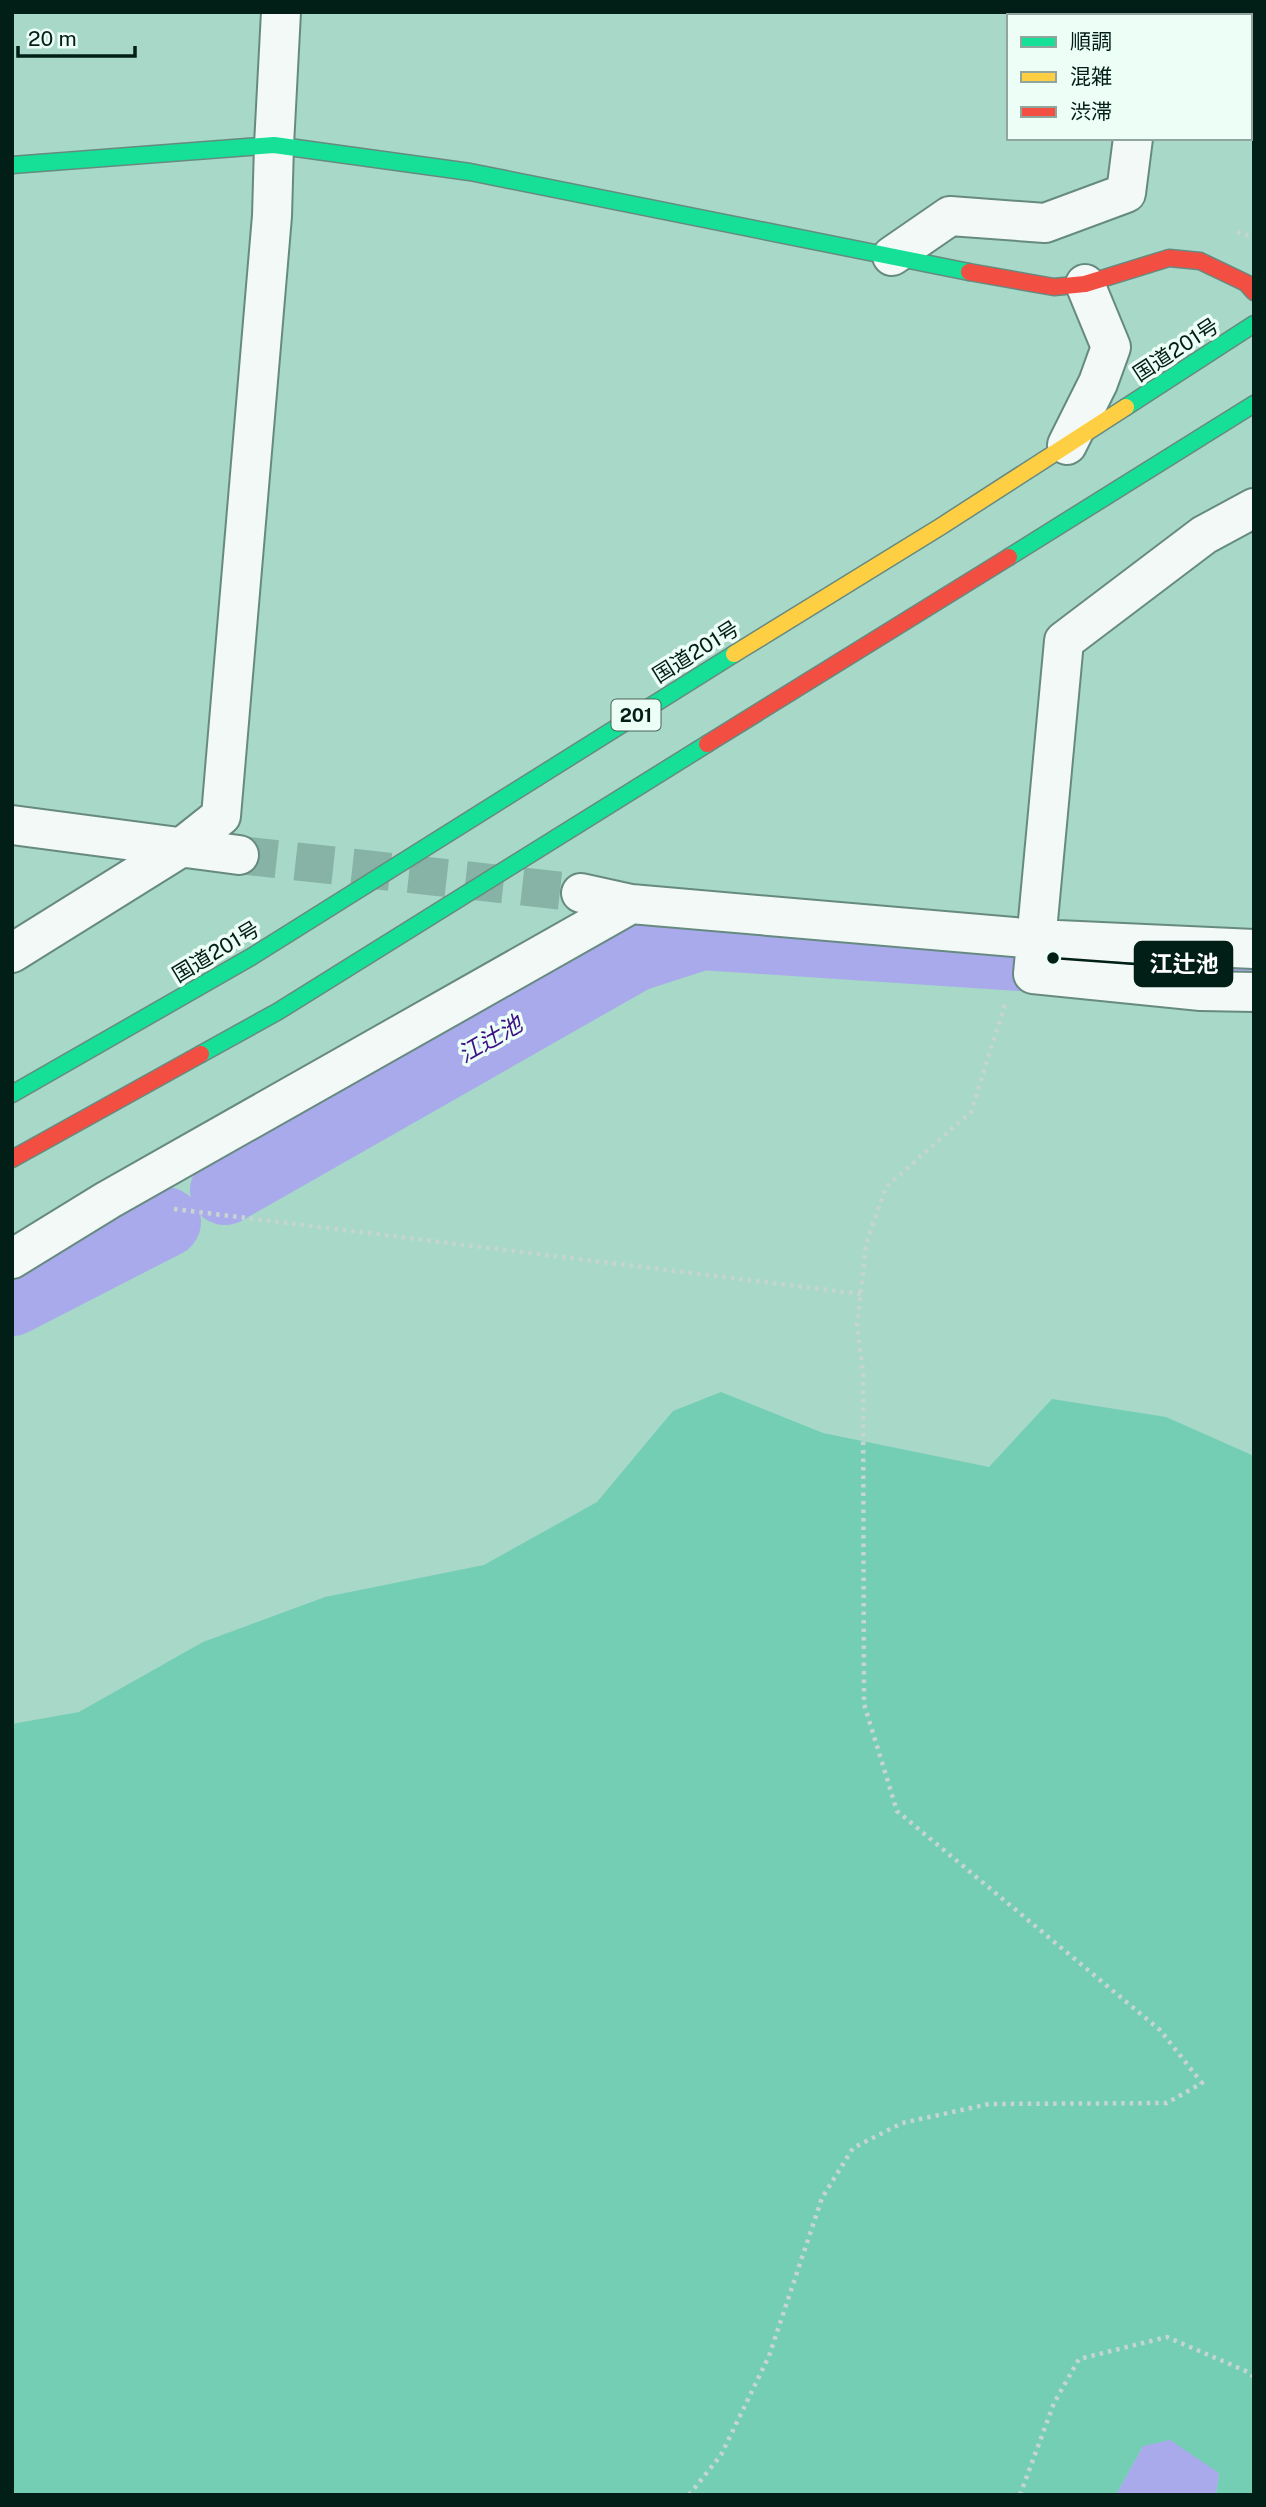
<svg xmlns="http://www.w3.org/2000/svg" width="1266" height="2507" font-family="'Public Sans','Noto Sans JP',sans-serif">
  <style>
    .green { fill: #74ceb4 }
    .water { fill: #a9aaeb }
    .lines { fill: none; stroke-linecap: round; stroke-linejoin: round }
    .river { stroke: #a9aaeb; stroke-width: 70 }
    .street-tunnel { stroke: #86b3a5; stroke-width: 38; stroke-dasharray: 38 19; stroke-linecap: butt }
    .street-casing { stroke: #678a80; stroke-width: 42 }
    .fast-casing { stroke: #678a80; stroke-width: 19 }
    .slow-casing { stroke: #678a80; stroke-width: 19 }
    .jam-casing { stroke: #678a80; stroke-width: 19 }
    .path { stroke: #c5d5d0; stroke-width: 4.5; stroke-dasharray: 3.5 5; stroke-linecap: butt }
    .street { stroke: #f2f9f7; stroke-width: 38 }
    .fast { stroke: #16e098; stroke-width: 16 }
    .slow { stroke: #ffcf43; stroke-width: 16 }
    .jam { stroke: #f24e42; stroke-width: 16 }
    .labels { text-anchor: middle; stroke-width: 7; stroke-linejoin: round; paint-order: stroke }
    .shield { fill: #edfef7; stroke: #48625a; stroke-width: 2 }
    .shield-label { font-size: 19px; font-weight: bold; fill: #021f17 }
    .street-label { font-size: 21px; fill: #021f17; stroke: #edfef7 }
    .water-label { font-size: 23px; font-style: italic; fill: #3e0f86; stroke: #edfef7 }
    .leader { fill: none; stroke: #021f17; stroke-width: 2.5 }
    .callout-dot { fill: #021f17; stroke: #edfef7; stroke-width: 2.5 }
    .callout { fill: #021f17; stroke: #021f17; stroke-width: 2.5 }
    .callout-label { font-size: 23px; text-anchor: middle; font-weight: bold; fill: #fff }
  </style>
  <rect width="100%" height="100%" fill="#a7d8c8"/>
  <path class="green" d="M721 1392 823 1433 989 1467 1052 1399 1166 1417 1254 1456V2495H1216L1219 2473 1143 2446 1116 2495H12V1724L79 1712 203 1642 325 1597 484 1565 597 1502 673 1411Z"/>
  <path class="water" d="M1170 2440 1219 2473 1216 2495H1116L1143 2446Z"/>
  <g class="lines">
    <path class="river" d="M1053 958 1254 970
      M225 1190 634 957 702 935 1020 956
      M12 1301 166 1222"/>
    <path class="street-tunnel" d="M239 855 581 893"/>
    <defs>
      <path id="street" d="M1150 16 1151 12
        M892 256 950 216 1045 223 1126 193 1133 138
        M1067 445 1098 383 1111 347 1085 284
        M1254 508 1204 535 1064 641 1033 974 1201 991 1254 992
        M12 825 239 855
        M581 893 631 904 1036 939 1254 949
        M12 953 182 847 221 816 272 216 274 145 281 12
        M12 1259 108 1200 631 904"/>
      <path id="fast" d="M12 165 274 145 470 172 969 272
        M1126 407 1254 324
        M1009 557 1254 404
        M201 1054 277 1012 707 744
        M12 1094 251 957 734 654"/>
      <path id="slow" d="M734 654 940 527 1126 407"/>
      <path id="jam" d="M969 272 1054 287 1085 284 1169 258 1200 261 1246 283 1254 292
        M707 744 1009 557
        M12 1159 201 1054"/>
    </defs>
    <use href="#street" class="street-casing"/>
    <use href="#fast" class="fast-casing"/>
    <use href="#slow" class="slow-casing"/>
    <use href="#jam" class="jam-casing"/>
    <path class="path" d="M1237 232 1254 237
      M174 1209 861 1294
      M689 2495 721 2455 769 2356 822 2198 853 2148 902 2123 989 2104 1167 2103 1202 2083 1160 2030 897 1811 864 1704 863 1372 857 1327 866 1244 886 1187 971 1112 1006 1001
      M1020 2495 1054 2403 1079 2359 1167 2337 1248 2372 1254 2377"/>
    <use href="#street" class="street"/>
    <use href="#fast" class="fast"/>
    <use href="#slow" class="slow"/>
    <use href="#jam" class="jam"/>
  </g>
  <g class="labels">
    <rect class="shield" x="611.5" y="699.5" width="49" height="31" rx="5"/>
    <g class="shield-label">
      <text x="636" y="722">201</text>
    </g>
    <g class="street-label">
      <text transform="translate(1176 350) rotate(-33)" y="7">国道201号</text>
      <text transform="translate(696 652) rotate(-32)" y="7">国道201号</text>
      <text transform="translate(216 952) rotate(-31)" y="7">国道201号</text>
    </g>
    <g class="water-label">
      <text transform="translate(490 1039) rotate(-30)" y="8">江辻池</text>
    </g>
  </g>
  <path class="leader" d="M1053 958L1135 964"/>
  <circle class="callout-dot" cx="1053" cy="958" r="7"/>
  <rect class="callout" x="1135" y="942" width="97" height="44" rx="7"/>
  <g class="callout-label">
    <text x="1184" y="972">江辻池</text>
  </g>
  <rect width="1266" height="2507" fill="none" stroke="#021f17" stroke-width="28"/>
  <rect x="1007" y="14" width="245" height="126" fill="#edfef7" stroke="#8fa59d" stroke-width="2"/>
  <rect x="1021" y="37" width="35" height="10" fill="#16e098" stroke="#8fa59d" stroke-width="2"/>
  <text x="1070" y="49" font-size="21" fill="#021f17">順調</text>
  <rect x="1021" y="72" width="35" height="10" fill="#ffcf43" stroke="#8fa59d" stroke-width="2"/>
  <text x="1070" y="84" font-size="21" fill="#021f17">混雑</text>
  <rect x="1021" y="107" width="35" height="10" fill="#f24e42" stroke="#8fa59d" stroke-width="2"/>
  <text x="1070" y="119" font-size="21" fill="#021f17">渋滞</text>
  <path d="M18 46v10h117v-10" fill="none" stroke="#021f17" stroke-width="3.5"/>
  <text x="28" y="46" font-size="21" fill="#021f17" stroke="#edfef7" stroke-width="5" paint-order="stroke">20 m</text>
</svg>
